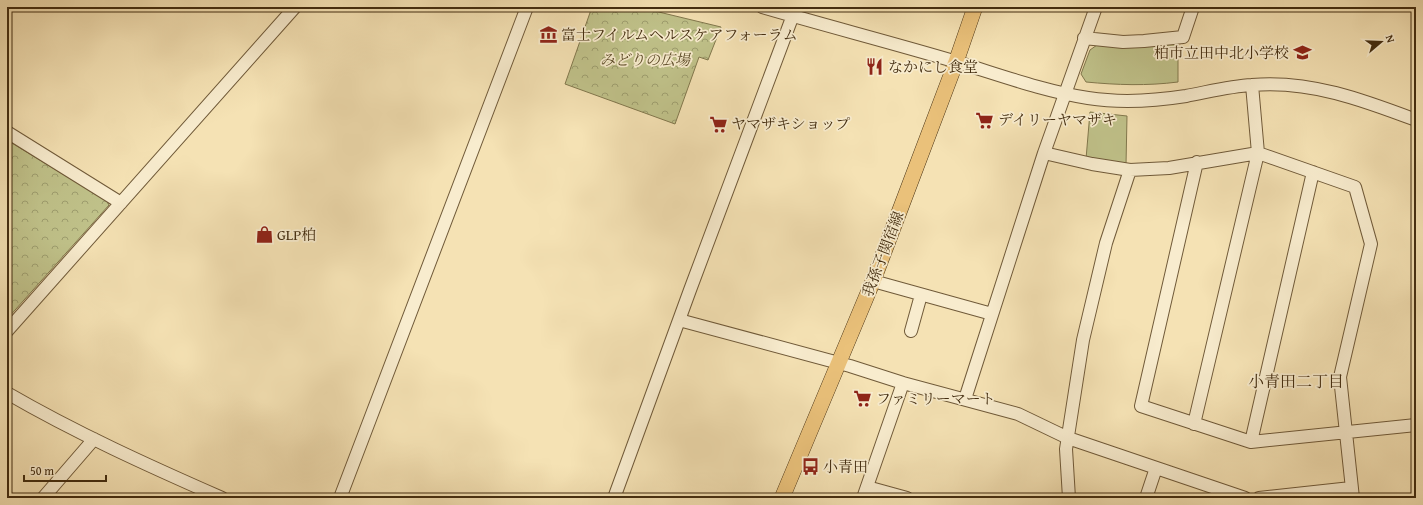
<svg xmlns="http://www.w3.org/2000/svg" width="1423" height="505" font-family="'Gentium Book Plus','Noto Serif JP',serif">
  <style>
    .green { fill: #c0c28a; stroke: #82784d }
    .park { fill: url(#park-crowns); stroke: #82784d }
    .lines { fill: none; stroke-linecap: round; stroke-linejoin: round }
    .minor-casing { stroke: #705a39; stroke-width: 14 }
    .major-casing { stroke: #432d10; stroke-width: 16 }
    .minor { stroke: #f8ecce; stroke-width: 12 }
    .major { stroke: #eac17a; stroke-width: 15 }
    .labels { text-anchor: middle; stroke-width: 3.5; stroke-linejoin: round; paint-order: stroke }
    .poi-label { font-size: 15px; fill: #432d10; stroke: #f8ecce; text-anchor: start }
    .park-label { font-size: 15px; font-style: italic; fill: #5c4b28; stroke: #f8ecce }
    .street-label { font-size: 15px; fill: #432d10; stroke: #f8ecce }
    .neighbourhood-label { font-size: 16px; fill: #432d10; stroke: #f8ecce }
  </style>
  <defs>
    <pattern id="park-crowns" width="20" height="18" patternUnits="userSpaceOnUse"><rect width="20" height="18" fill="#c0c28a"/><path d="M2 6a3 3 0 1 1 6 0M12 15a3 3 0 1 1 6 0" fill="none" stroke="#9e9e6f"/></pattern>
  </defs>
  <rect width="100%" height="100%" fill="#f5e2b4"/>
  <filter id="stains"><feTurbulence type="fractalNoise" baseFrequency=".005" numOctaves="4"/><feColorMatrix values="0 0 0 0 .2 0 0 0 0 .09 0 0 0 0 .02 0 0 0 .5 -.17"/></filter>
  <radialGradient id="worn" r=".72"><stop offset=".6" stop-color="#630" stop-opacity="0"/><stop offset="1" stop-color="#630" stop-opacity=".3"/></radialGradient>
  <path class="green" d="M1178 44V82C1147 86 1117 85 1086 82L1081 74 1090 50 1097 45 1123 47Z
    M1090 112 1127 116 1126 165 1086 159Z"/>
  <path class="park" d="M592 7H602L616 12 618 7H638L721 27 708 60 699 57 675 124 565 84Z
    M7 140 107 201 109 205 7 319Z"/>
  <g class="lines">
    <defs>
      <path id="minor" d="M762 7C827 26 893 43 957 62 1000 75 1043 91 1088 98 1120 103 1154 101 1186 96 1208 92 1230 86 1252 85 1310 80 1363 100 1416 120
        M1084 38 1123 42 1144 41 1183 37 1193 7
        M7 132 121 203
        M1044 153 1092 164 1130 170 1169 168 1258 153 1355 187 1371 244 1340 377 1353 498
        M1197 162 1141 406 1251 442 1416 425
        M873 281 992 314
        M679 320 850 366 903 383 1018 414 1068 438 1245 498
        M7 331 295 7
        M911 331 921 295
        M7 393C76 433 149 466 222 498
        M965 399 1044 153 1096 7
        M1194 424 1258 153 1252 85
        M1251 442 1313 172
        M867 487 907 498
        M43 498 94 439
        M340 498 527 7
        M614 498 690 290 796 7
        M863 498 903 383
        M1069 498 1066 449 1083 340 1106 243 1130 170
        M1146 498 1156 468
        M1259 498 1351 488"/>
      <path id="major" d="M782 498 873 281 956 62 975 7"/>
    </defs>
    <use href="#minor" class="minor-casing"/>
    <use href="#major" class="major-casing"/>
    <use href="#minor" class="minor"/>
    <use href="#major" class="major"/>
  </g>
  <defs>
    <symbol id="museum-bare" viewBox="-9 -9 18 18"><path d="M0-6L6-3V-2H-6V-3ZM-5-1h2V3h-2ZM-1-1h2V3h-2ZM3-1h2V3H3ZM-6 4H6V6H-6Z" fill="#8f2418" stroke="#f8ecce" stroke-width="2.5" paint-order="stroke"/></symbol>
    <symbol id="school-bare" viewBox="-9 -9 18 18"><path d="M0-5L7-2L0 1L-7-2ZM-4 1L0 2.5L4 1V4Q0 6-4 4Z" fill="#8f2418" stroke="#f8ecce" stroke-width="2.5" paint-order="stroke"/></symbol>
    <symbol id="restaurant-bare" viewBox="-9 -9 18 18"><path d="M-5-6h1v4h1v-4h1v4h1v-4h1v5L-1.5 .5V6h-2V.5L-5-1ZM5-6V6H3V1.5H1.5Q1.5-4 5-6Z" fill="#8f2418" stroke="#f8ecce" stroke-width="2.5" paint-order="stroke"/></symbol>
    <symbol id="supermarket-bare" viewBox="-9 -9 18 18"><path d="M-6-5.5h2.5l.6 2H6L4.5 2H-2.5L-4.4-4H-6ZM-1.5 3.2a1.3 1.3 0 1 0 .1 0ZM3 3.2a1.3 1.3 0 1 0 .1 0Z" fill="#8f2418" stroke="#f8ecce" stroke-width="2.5" paint-order="stroke"/></symbol>
    <symbol id="shop-bare" viewBox="-9 -9 18 18"><path d="M-5-2.5h2.3a2.7 3.5 0 0 1 5.4 0H5L5.5 6h-11ZM-1.5-2.5h3a1.5 2.3 0 0 0-3 0Z" fill="#8f2418" stroke="#f8ecce" stroke-width="2.5" paint-order="stroke"/></symbol>
    <symbol id="bus-bare" viewBox="-9 -9 18 18"><path d="M-5-6H5V4H4V6H2V4H-2V6H-4V4H-5ZM-3.5-4V0h7V-4ZM-3.5 1.2v1.5H-2V1.2ZM2 1.2v1.5H3.5V1.2Z" fill="#8f2418" stroke="#f8ecce" stroke-width="2.5" paint-order="stroke"/></symbol>
  </defs>
  <g fill-rule="evenodd">
    <use href="#museum-bare" x="536" y="22" width="25" height="25"/>
    <use href="#school-bare" x="1290" y="40" width="25" height="25"/>
    <use href="#restaurant-bare" x="862" y="54" width="25" height="25"/>
    <use href="#supermarket-bare" x="972" y="108" width="25" height="25"/>
    <use href="#supermarket-bare" x="706" y="112" width="25" height="25"/>
    <use href="#shop-bare" x="252" y="222" width="25" height="25"/>
    <use href="#supermarket-bare" x="850" y="386" width="25" height="25"/>
    <use href="#bus-bare" x="798" y="454" width="25" height="25"/>
  </g>
  <g class="labels">
    <g class="poi-label">
      <text x="561" y="40">富士フイルムヘルスケアフォーラム</text>
      <text x="1289" y="58" text-anchor="end">柏市立田中北小学校</text>
      <text x="888" y="72">なかにし食堂</text>
      <text x="998" y="125">デイリーヤマザキ</text>
      <text x="731" y="129">ヤマザキショップ</text>
      <text x="277" y="240">GLP柏</text>
      <text x="876" y="404">ファミリーマート</text>
      <text x="823" y="472">小青田</text>
    </g>
    <g class="park-label">
      <text x="645" y="65">みどりの広場</text>
    </g>
    <g class="street-label">
      <text transform="translate(883 254) rotate(-69)" y="5">我孫子関宿線</text>
    </g>
    <g class="neighbourhood-label">
      <text x="1296" y="387">小青田二丁目</text>
    </g>
  </g>
  <rect width="1423" height="505" fill="none" stroke="#f5e2b4" stroke-width="24"/>
  <rect x="8" y="8" width="1407" height="489" fill="none" stroke="#432d10" stroke-width="2"/>
  <rect x="12" y="12" width="1399" height="481" fill="none" stroke="#432d10"/>
  <g transform="translate(1381 42) rotate(71)" stroke="#f8ecce" stroke-width="3" paint-order="stroke">
  <path d="M0-3L7 15L0 10L-7 15Z" fill="#432d10"/>
  <text y="-6" font-size="11" font-weight="bold" text-anchor="middle" fill="#432d10">N</text>
  </g>
  <path d="M24 475v6h82v-6" fill="none" stroke="#432d10" stroke-width="2"/>
  <text x="30" y="475" font-size="12" fill="#432d10" stroke="#f8ecce" stroke-width="3" paint-order="stroke">50 m</text>
  <rect width="100%" height="100%" filter="url(#stains)"/>
  <rect width="100%" height="100%" fill="url(#worn)"/>
</svg>
